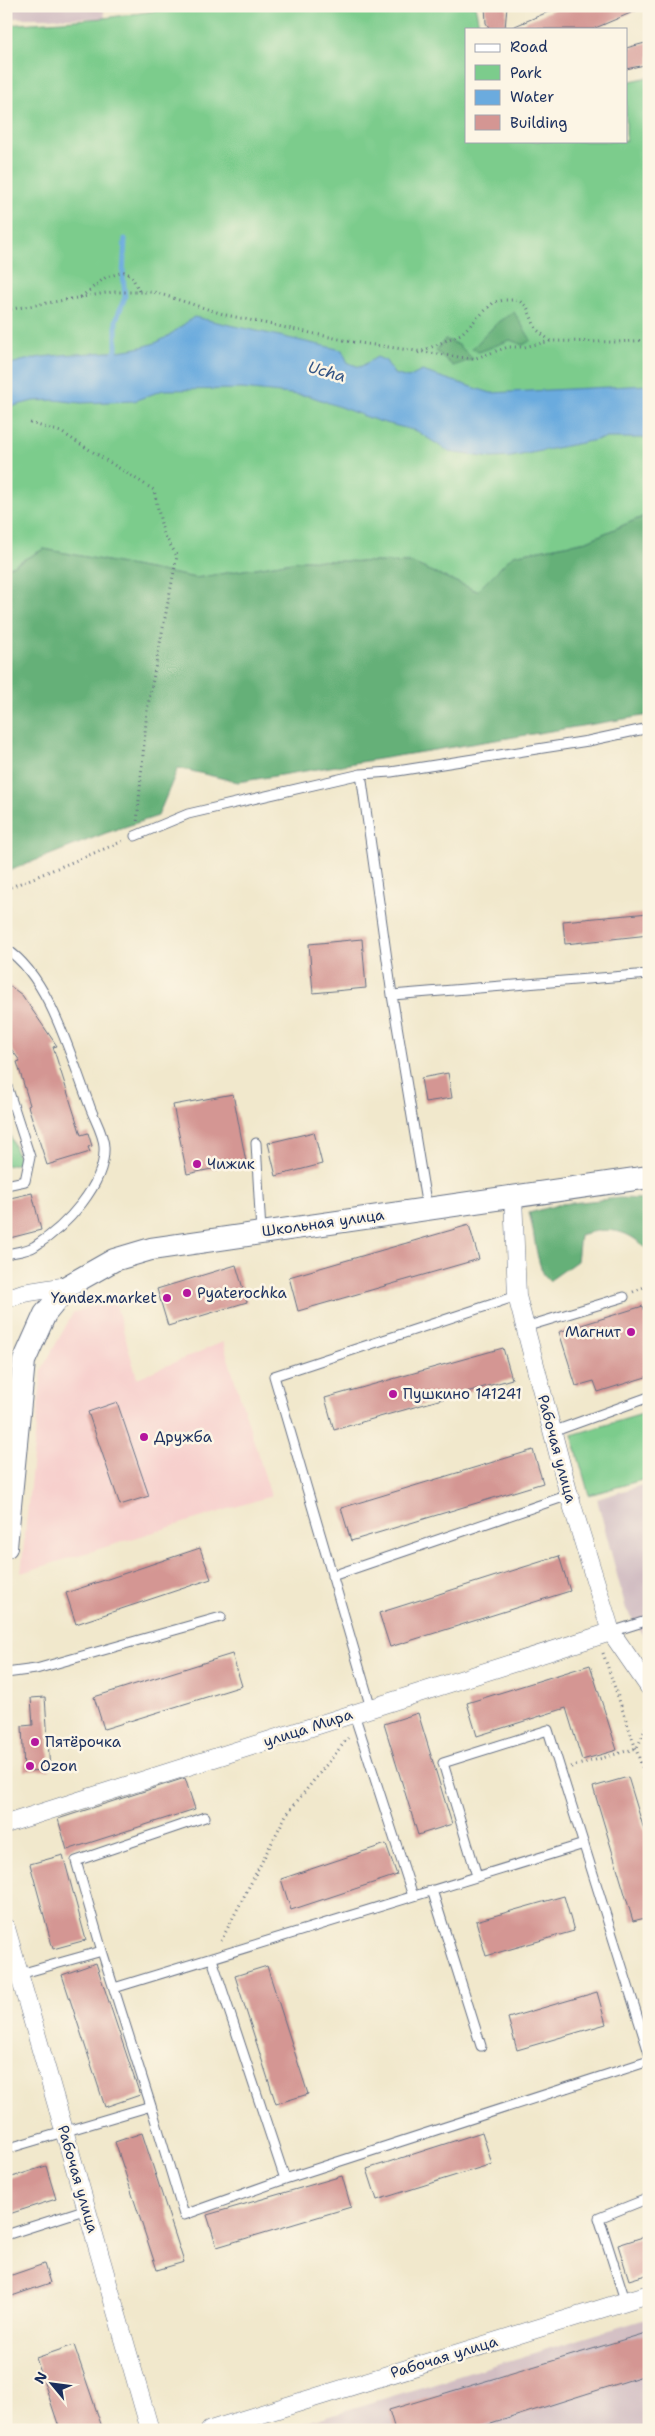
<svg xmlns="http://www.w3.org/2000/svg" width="655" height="2436" font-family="'Shantell Sans',sans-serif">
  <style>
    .built { fill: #f7d0cd }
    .industrial { fill: #d2bec3 }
    .green { fill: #7ccc8c; stroke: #4c7e75 }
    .forest { fill: #65b078; stroke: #40706b }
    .water { fill: #6babde; stroke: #436d9e }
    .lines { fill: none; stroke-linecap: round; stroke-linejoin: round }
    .stream { stroke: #6babde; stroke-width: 5 }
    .building { fill: #d49693 }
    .service-casing { stroke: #667084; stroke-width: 11 }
    .minor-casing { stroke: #667084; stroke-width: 19 }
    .tertiary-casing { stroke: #667084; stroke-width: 24 }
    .path { stroke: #667084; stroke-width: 3; stroke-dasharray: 1 4; stroke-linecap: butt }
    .service { stroke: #fff; stroke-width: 9 }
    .minor { stroke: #fff; stroke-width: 18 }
    .tertiary { stroke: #fff; stroke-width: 22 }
    .poi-dot { fill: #b5179e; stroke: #fcf5e5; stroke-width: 2 }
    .labels { text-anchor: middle; stroke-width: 5; stroke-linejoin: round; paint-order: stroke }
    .poi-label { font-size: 15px; fill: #1b2f5e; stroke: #fcf5e5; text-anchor: start }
    .street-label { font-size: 15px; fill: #1b2f5e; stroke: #fcf5e5 }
    .water-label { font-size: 16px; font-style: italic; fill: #335484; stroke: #fcf5e5 }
  </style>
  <rect width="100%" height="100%" fill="#fcf5e5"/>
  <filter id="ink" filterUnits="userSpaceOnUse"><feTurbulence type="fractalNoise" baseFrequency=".02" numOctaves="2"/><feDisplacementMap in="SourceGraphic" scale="10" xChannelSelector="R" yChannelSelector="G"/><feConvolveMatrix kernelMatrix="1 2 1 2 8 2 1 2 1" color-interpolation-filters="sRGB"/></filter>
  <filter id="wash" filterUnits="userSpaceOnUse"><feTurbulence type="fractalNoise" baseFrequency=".0096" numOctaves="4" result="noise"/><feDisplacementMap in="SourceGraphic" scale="20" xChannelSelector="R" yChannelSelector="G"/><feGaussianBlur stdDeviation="1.12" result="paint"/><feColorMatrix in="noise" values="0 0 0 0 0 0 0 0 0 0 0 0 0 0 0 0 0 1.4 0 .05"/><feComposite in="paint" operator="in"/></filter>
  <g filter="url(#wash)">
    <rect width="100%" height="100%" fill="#f1e8cc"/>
    <path class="built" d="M114 1298 137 1378 223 1342 271 1496 21 1573 42 1369 73 1313Z"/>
    <path class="industrial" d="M6 6H103L105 18H6Z
      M649 1483V1645L626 1609 597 1499Z
      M649 2318V2430H281Z"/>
    <path class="green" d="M191 6H475L480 29H466V141H626V82L649 77V514L587 541 513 555 477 591 412 563 304 560 196 578 44 549 6 569V25L104 18Z
      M6 1123 20 1163 6 1166Z
      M649 1412V1478L589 1495 572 1435Z"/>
    <path class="forest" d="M514 312 531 340 523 345 510 340 479 352 472 349 496 324Z
      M445 339 459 345 473 359 453 366 436 351Z
      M649 514V715L238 782 178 768 158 816 106 833 6 872V569L44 549 196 578 304 560 412 563 477 591 513 555 587 541Z
      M619 1198 649 1199V1252C629 1229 608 1226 580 1235L577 1261 549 1281C536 1270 535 1232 529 1213L561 1204Z"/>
    <path class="water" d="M194 317 342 350 348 363 360 367 377 357 386 361 394 374 408 378 422 371 491 393 649 385V438H606L511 457 492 458 449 452 417 431 378 421 310 396 242 389 163 390 134 401 81 403 55 400 33 401 6 408V366C51 348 111 359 155 343 168 338 182 325 194 317Z"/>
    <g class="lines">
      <path class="stream" d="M113 355 116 350V320L125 297 123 275 125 239"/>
    </g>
    <g id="blocks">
      <path class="building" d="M485 6H507L505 29H490L486 23Z
        M562 6H647L593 29H508Z
        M649 42V64L626 69V48Z
        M649 913V935L565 944 563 921Z
        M362 939 366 988 313 993 309 944Z
        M6 983 22 995 57 1046 53 1047 81 1135 88 1133 92 1146 88 1147 90 1152 47 1165 28 1106 30 1105 17 1062 20 1061 6 1042Z
        M448 1073 452 1098 425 1102 421 1078Z
        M233 1094 246 1162 187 1174 173 1105Z
        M314 1132 322 1164 276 1176 268 1143Z
        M32 1193 41 1230 6 1239V1199Z
        M469 1225 479 1259 298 1311 289 1277Z
        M236 1265 247 1302 168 1326 157 1289Z
        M643 1306 649 1325V1376L598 1392 594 1381 576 1386 559 1332Z
        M503 1348 512 1379 334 1430 325 1398Z
        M117 1402 149 1496 120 1505 88 1412Z
        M533 1450 543 1483 351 1541 341 1508Z
        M200 1548 211 1579 76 1624 66 1593Z
        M559 1556 570 1591 390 1647 379 1613Z
        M232 1654 242 1686 104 1729 94 1697Z
        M590 1665 617 1750 582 1760 566 1708 477 1736 467 1703Z
        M45 1697 50 1770 24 1771 22 1726 33 1725 31 1698Z
        M418 1713 452 1824 418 1835 384 1724Z
        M628 1777 649 1846V1917L633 1921 593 1787Z
        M185 1778 195 1809 67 1850 58 1819Z
        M386 1844 397 1875 291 1910 281 1879Z
        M63 1855 86 1940 53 1949 30 1864Z
        M564 1896 574 1931 486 1956 476 1921Z
        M96 1963 140 2095 105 2107 62 1975Z
        M267 1966 308 2094 276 2104 235 1976Z
        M597 1992 606 2024 517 2050 508 2018Z
        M482 2132 492 2164 377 2200 367 2169Z
        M142 2133 184 2262 157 2270 115 2142Z
        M46 2166 56 2199 6 2215V2179Z
        M342 2176 351 2207 217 2247 207 2215Z
        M649 2235V2274L629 2280 618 2245Z
        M44 2264 50 2283 9 2297 6 2277Z
        M649 2332V2374L472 2430H395L389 2410Z
        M74 2345 103 2430H60L36 2358Z"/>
    </g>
  </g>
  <g filter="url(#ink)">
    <use href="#blocks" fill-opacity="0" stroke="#667084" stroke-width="1"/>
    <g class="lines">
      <defs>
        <path id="service" d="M361 774 392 995 427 1208
          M135 836 188 814 361 774 391 772 588 741 649 728
          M6 949C49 976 71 1058 89 1104 93 1117 104 1134 104 1147 106 1185 65 1227 35 1246 28 1251 15 1252 6 1254
          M392 995 649 974
          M6 1083 30 1157 25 1181 6 1185
          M256 1143 261 1232
          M525 1327 624 1297
          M552 1432 649 1397
          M332 1576 569 1495
          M611 1632 649 1620
          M6 1673 36 1669 221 1617
          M371 1708 274 1376 517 1296
          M354 1714 413 1896
          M477 1876 443 1763 548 1730 649 2053
          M432 1890 481 2046
          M102 1951 76 1861 205 1817
          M114 1988 584 1844
          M151 2106 184 2215 285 2179 212 1959
          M6 2149 151 2106 102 1951 20 1974
          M285 2179 649 2061
          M6 2235 87 2209
          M625 2300 599 2218 649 2198"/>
        <path id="minor" d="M513 1196 517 1296 569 1495 611 1632 649 1687
          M6 1299 23 1293 68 1286
          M6 1824 611 1632
          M6 1928 150 2430
          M210 2430 649 2294"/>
        <path id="tertiary" d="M6 1547 24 1361 45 1314 68 1286 114 1260 151 1249 649 1177"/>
      </defs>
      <use href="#service" class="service-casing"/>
      <use href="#minor" class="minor-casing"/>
      <use href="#tertiary" class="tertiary-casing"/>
      <path class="path" d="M81 297 106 277 124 272 131 275 139 291
        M6 310 112 292H154L226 315 353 342 473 359 508 347H524L551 341 617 342 649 340
        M418 353 461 334 494 302 505 300H518L527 307 536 329 550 341
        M30 423 61 432 154 490 163 533 177 556 147 710 137 823
        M6 889 126 840
        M633 1292 649 1285
        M603 1653 649 1787
        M571 1767 637 1748 649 1721
        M221 1941 286 1815 348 1738"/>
      <use href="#service" class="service"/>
      <use href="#minor" class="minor"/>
      <use href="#tertiary" class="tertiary"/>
    </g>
  </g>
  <g class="poi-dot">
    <circle cx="197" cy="1164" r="5"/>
    <circle cx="187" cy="1293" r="5"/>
    <circle cx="167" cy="1298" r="5"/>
    <circle cx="631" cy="1332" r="5"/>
    <circle cx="393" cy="1394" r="5"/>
    <circle cx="144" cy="1437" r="5"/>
    <circle cx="35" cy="1742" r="5"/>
    <circle cx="30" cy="1766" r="5"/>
  </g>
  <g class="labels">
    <g class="poi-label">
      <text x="207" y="1169">Чижик</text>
      <text x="197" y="1298">Pyaterochka</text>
      <text x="157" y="1303" text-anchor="end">Yandex.market</text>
      <text x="621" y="1337" text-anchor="end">Магнит</text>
      <text x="403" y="1399">Пушкино 141241</text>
      <text x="154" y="1442">Дружба</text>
      <text x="45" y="1747">Пятёрочка</text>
      <text x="40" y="1771">Ozon</text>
    </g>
    <g class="street-label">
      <text transform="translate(323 1223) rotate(-8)" y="5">Школьная улица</text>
      <text transform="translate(557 1449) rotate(75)" y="5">Рабочая улица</text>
      <text transform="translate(308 1728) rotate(-18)" y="5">улица Мира</text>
      <text transform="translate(78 2179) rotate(74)" y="5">Рабочая улица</text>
      <text transform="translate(444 2357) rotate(-17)" y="5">Рабочая улица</text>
    </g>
    <g class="water-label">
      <text transform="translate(327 371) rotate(16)" y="6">Ucha</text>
    </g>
  </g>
  <rect width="655" height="2436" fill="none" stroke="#fcf5e5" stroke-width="25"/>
  <rect x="465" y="28" width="162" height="115" fill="#fcf5e5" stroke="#a2a6af"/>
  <rect x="475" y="44" width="25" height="8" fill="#ffffff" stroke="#a2a6af"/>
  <text x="510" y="52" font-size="15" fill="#1b2f5e">Road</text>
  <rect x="475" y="65" width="25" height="15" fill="#7ccc8c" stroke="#a2a6af"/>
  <text x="510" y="78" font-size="15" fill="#1b2f5e">Park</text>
  <rect x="475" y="90" width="25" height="15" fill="#6babde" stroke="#a2a6af"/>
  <text x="510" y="102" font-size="15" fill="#1b2f5e">Water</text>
  <rect x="475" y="115" width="25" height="15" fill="#d49693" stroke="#a2a6af"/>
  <text x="510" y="128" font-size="15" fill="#1b2f5e">Building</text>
  <g transform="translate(52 2384) rotate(299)" stroke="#fcf5e5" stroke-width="4" paint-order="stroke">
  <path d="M0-4L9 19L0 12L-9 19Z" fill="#1b2f5e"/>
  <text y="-8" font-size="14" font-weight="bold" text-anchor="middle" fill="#1b2f5e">N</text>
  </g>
</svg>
